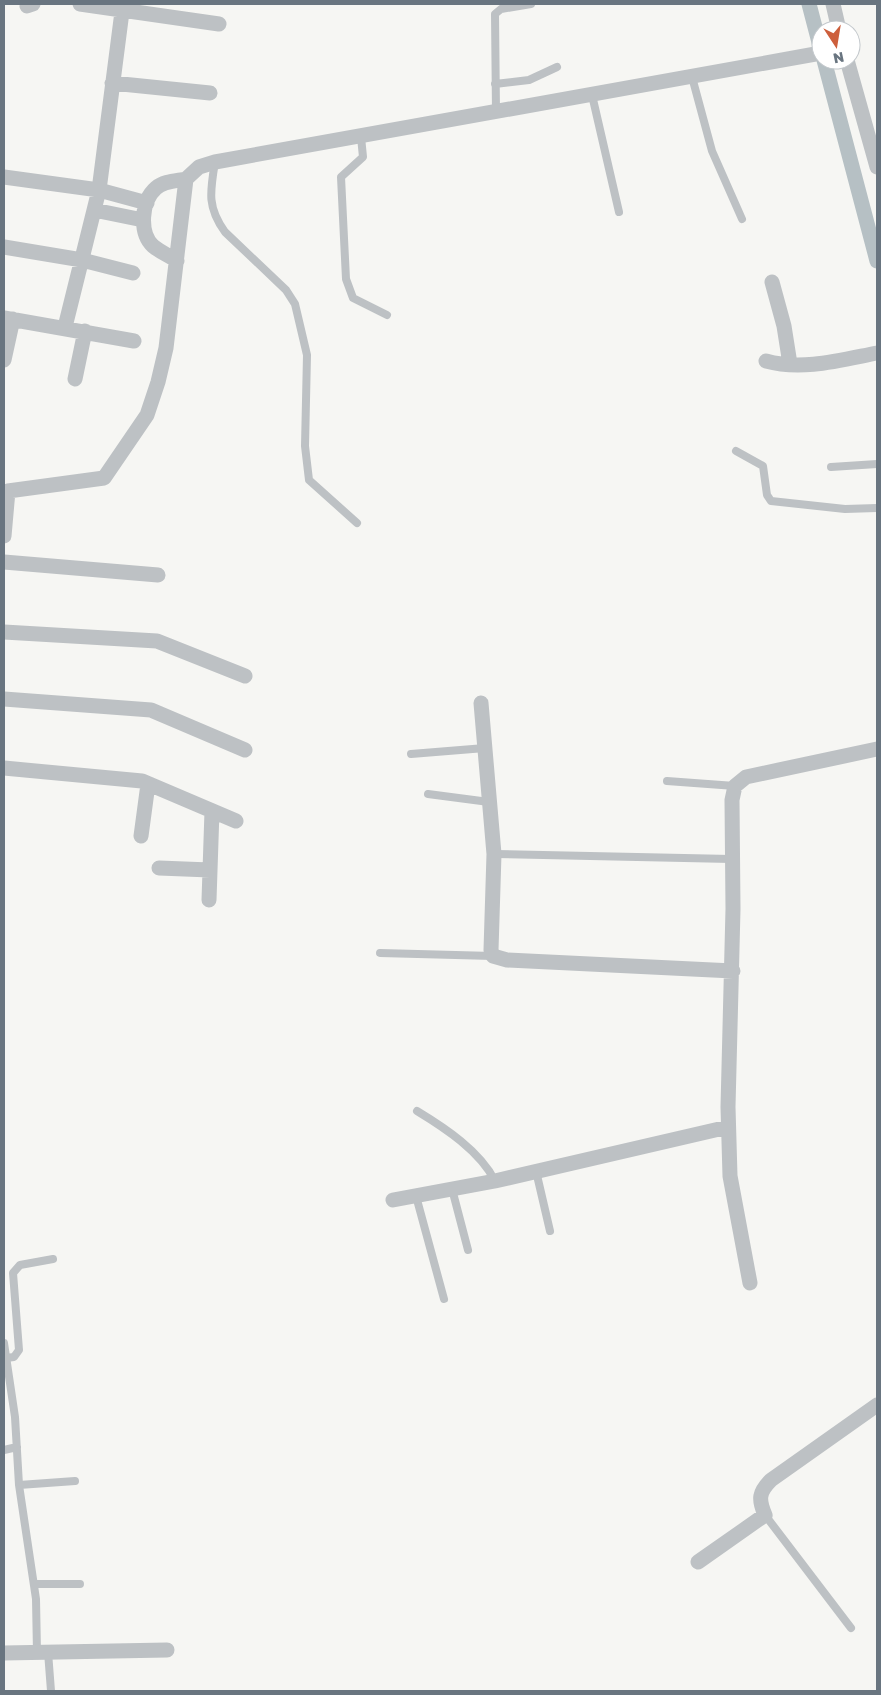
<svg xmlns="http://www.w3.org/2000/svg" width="881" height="1695" font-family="'Golos Text',sans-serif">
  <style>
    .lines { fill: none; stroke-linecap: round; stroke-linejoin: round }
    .canal { stroke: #b6c0c4; stroke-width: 15 }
    .lane { stroke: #bdc1c4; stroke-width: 8 }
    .street { stroke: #bdc1c4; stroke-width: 15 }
  </style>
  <rect width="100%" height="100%" fill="#f6f6f3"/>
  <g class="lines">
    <path class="canal" d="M809 4 821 50
      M824 60 877 261"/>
    <path class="lane" d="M692 77 712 151 742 219
      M495 84 529 80 557 67
      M592 95 619 212
      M496 112 495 14 501 9 531 4
      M361 137 363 157 341 177 346 279 353 298 387 315
      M215 162C210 192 207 207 225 232L286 290 295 304 307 355 305 446 309 480 357 523
      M736 451 763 466 767 495 771 501 845 509 877 508
      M831 467 877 464
      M411 754 485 748
      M667 781 735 786
      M428 794 489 802
      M494 854 731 859
      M380 953 493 956
      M417 1111C445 1128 480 1151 495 1181
      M536 1171 550 1231
      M452 1189 468 1250
      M416 1196 444 1299
      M4 1343 15 1417 19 1485 36 1599 37 1653
      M6 1358 14 1357 19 1350 13 1273 20 1265 53 1259
      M4 1450 17 1447
      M19 1485 75 1481
      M765 1515 851 1628
      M34 1584H80
      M48 1652 51 1691"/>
    <path class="street" d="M80 4 219 24
      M833 4 839 30
      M27 6 33 4
      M847 60 877 167
      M112 83 210 93
      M4 177 99 190 147 203
      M94 210 143 220
      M4 247 82 260 133 273
      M177 261C170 256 160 252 153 246 139 233 141 201 156 188 164 181 176 181 186 179
      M772 282 784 326 790 364
      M4 318 134 341
      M65 327 99 190 123 4
      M4 360 13 319
      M766 361C802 371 841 360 877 353
      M75 379 85 331
      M4 536 8 491 104 478 147 415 158 382 166 348 186 179 199 167 215 162 821 53
      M4 562 158 575
      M4 632 157 641 245 676
      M4 699 151 710 245 750
      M481 703 494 854 491 950 493 956 507 960 733 971
      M4 768 142 781 236 821
      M141 836 148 784
      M159 868 210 870
      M209 900 212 811
      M393 1200 495 1181 728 1127
      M750 1283 730 1176 728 1107 733 909 732 800 735 786 746 777 877 749
      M698 1562 765 1515C758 1499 759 1492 771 1480L877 1405
      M4 1653 167 1650"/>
  </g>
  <rect width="881" height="1695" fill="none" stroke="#697580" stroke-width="10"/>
  <g transform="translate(836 45) rotate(168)"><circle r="24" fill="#ffffff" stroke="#c3c8cc"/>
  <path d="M0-4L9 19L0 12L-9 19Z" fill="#cd5f3c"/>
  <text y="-8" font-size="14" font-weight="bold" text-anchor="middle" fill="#697580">N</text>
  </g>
</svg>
